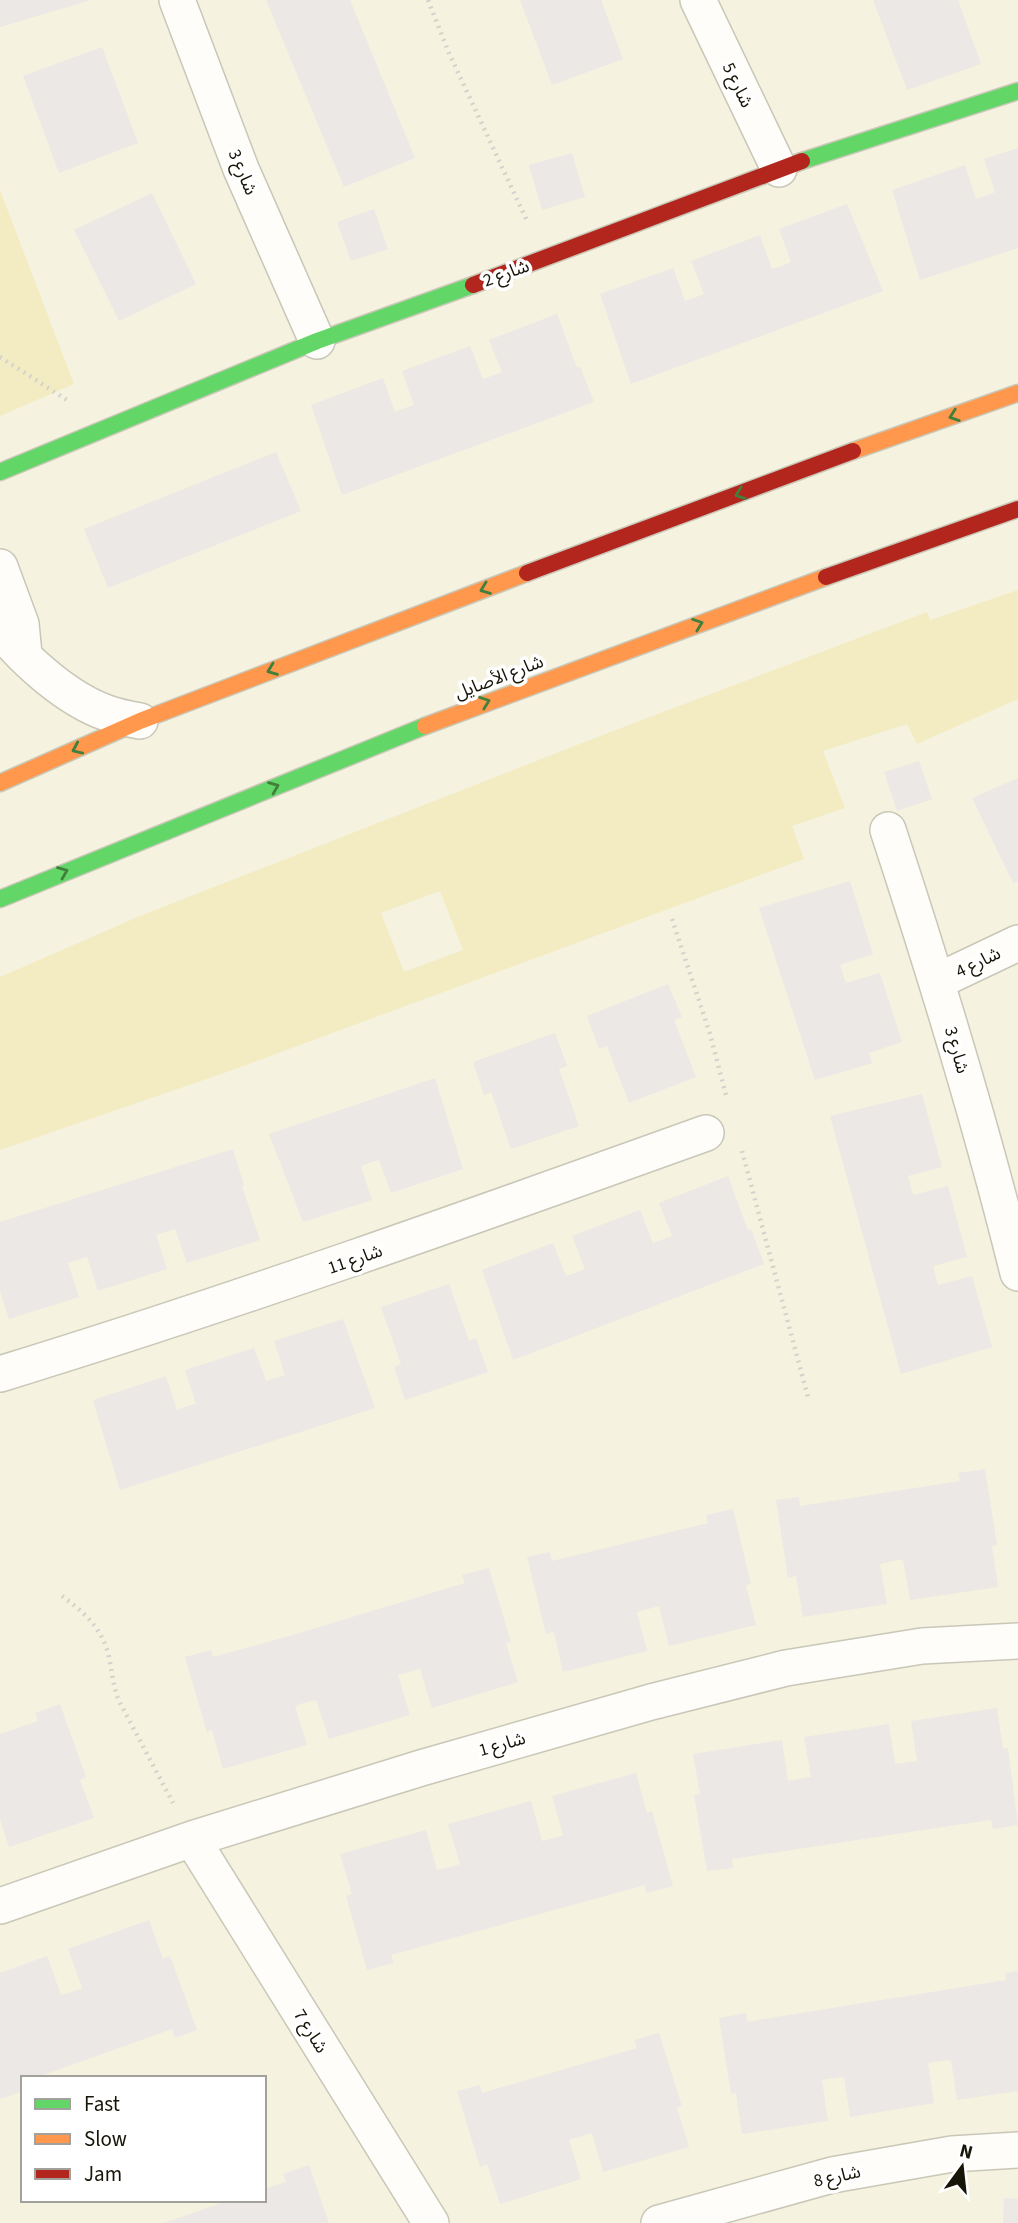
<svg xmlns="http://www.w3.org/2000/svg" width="1018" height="2223" font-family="'Source Sans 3','Noto Sans Arabic',sans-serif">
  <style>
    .green { fill: #f3ecc3; fill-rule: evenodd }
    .building { fill: #ece8e5 }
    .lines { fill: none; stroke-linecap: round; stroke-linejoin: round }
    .street-casing { stroke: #c9c7b7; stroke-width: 38 }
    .fast-casing { stroke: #c9c7b7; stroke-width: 19 }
    .slow-casing { stroke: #c9c7b7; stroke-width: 19 }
    .jam-casing { stroke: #c9c7b7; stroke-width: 19 }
    .path { stroke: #d3d3cd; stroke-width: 4.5; stroke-dasharray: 2 5; stroke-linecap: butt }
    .street { stroke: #fefdfa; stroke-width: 35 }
    .fast { stroke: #63d668; stroke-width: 16 }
    .slow { stroke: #ff974d; stroke-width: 16 }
    .jam { stroke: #b3261e; stroke-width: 16 }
    .oneway { stroke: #417f3d }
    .labels { text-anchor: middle; stroke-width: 7; stroke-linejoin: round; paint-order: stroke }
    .street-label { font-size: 18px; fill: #171408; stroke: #fff }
  </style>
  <rect width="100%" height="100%" fill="#f5f2df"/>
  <path class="green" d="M0 190 74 384 0 416Z
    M1018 590V699L917 744 907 724 823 751 845 808 792 826 804 859 224 1073 0 1150V977L140 916 600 736 927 612 930 620ZM440 891 463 950 404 972 381 913Z"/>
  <path class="building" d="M0 0H88V1L0 27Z
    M266 0H350L415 158 344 187Z
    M520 0H601L623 59 552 85Z
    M873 0H958L981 64 907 90Z
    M102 47 138 143 59 173 23 76Z
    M1018 148V248L920 280 892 190 965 165 976 199 991 194 995 192 984 159Z
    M572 153 585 197 542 210 529 165Z
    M152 193 196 284 119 321 74 230Z
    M847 204 883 291 631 384 600 294 673 268 685 301 699 296 704 294 691 261 760 235 772 269 782 266 791 262 779 229Z
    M374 209 388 249 351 261 337 222Z
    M557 314 577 368 580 366 594 402 342 495 311 405 383 378 395 412 405 408 414 405 402 371 470 346 483 379 497 374 502 372 489 340Z
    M276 452 301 511 108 588 84 529Z
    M919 761 932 799 897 811 884 772Z
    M1018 778V881L1013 883 972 798Z
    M850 881 873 954 840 965 846 983 880 973 902 1042 869 1053 872 1063 815 1080 759 908Z
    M668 984 682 1017 674 1020 696 1077 629 1103 607 1046 599 1049 587 1016Z
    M555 1033 567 1066 559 1069 579 1126 511 1149 491 1092 484 1095 473 1062Z
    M435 1078 463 1169 391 1193 379 1160 375 1161 361 1166 372 1200 303 1222 269 1134Z
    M922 1094 942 1167 908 1176 913 1195 948 1186 967 1257 933 1266 938 1285 972 1276 992 1347 901 1374 830 1116Z
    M233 1149 244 1185 242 1186 260 1240 187 1263 175 1229 156 1235 167 1269 98 1291 87 1257 68 1263 79 1297 9 1319 0 1291V1222Z
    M728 1176 748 1230 751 1229 764 1264 513 1360 482 1270 553 1243 566 1276 580 1271 585 1269 572 1236 640 1210 653 1243 658 1241 672 1236 659 1203Z
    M449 1284 469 1341 476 1338 488 1372 405 1400 394 1367 401 1364 381 1307Z
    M343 1319 375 1408 120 1490 93 1400 166 1376 177 1410 191 1405 196 1404 185 1370 254 1348 266 1381 285 1375 274 1341Z
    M985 1469 997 1545 992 1546 998 1587 910 1600 903 1560H898L880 1564 887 1604 803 1617 796 1576 788 1578 776 1500 799 1497 800 1506 960 1481 958 1473Z
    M733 1509 751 1584 746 1585 756 1625 669 1646 659 1606 637 1612 647 1651 563 1672 554 1632 546 1634 527 1557 550 1552 552 1561 708 1523 706 1515Z
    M489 1568 511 1642 506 1643 518 1682 432 1708 420 1669 398 1675 410 1715 329 1739 316 1700 300 1704 295 1706 307 1745 223 1769 212 1730 207 1732 185 1657 211 1650 213 1657 286 1637 465 1583 462 1575Z
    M60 1704 86 1777 80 1780 94 1818 9 1847 0 1819V1734L38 1721 35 1713Z
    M997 1708 1003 1749 1008 1748 1018 1825 993 1829 991 1820 916 1831 732 1859 733 1868 707 1871 694 1795 700 1794 693 1754 782 1740 788 1781 799 1779 811 1777 804 1737 889 1724 895 1764 917 1761 911 1721Z
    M636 1773 647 1813 652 1811 673 1886 646 1893 645 1885 391 1955 394 1963 367 1970 346 1896 352 1894 340 1854 426 1830 437 1870 454 1866 460 1864 448 1824 531 1801 542 1841 558 1837 563 1835 552 1796Z
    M149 1920 163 1959 170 1956 197 2030 175 2038 172 2029 35 2078H23V2082L20 2083 23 2091 0 2099V1973L47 1956 61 1995 72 1992 82 1988 68 1949Z
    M1018 1971V2091L957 2100 951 2060 940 2061 928 2063 934 2103 850 2117 844 2077 827 2079 822 2080 828 2121 742 2134 736 2093 731 2094 719 2018 746 2013 747 2022 770 2018 1006 1980 1005 1973Z
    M659 2033 682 2106 677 2108 689 2147 603 2172 592 2133 569 2140 581 2179 500 2204 487 2164 480 2167 457 2091 480 2085 482 2093 637 2048 634 2040Z
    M309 2165 329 2223H164L230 2200H264V2189L286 2182 283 2174Z
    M1004 2198 1018 2199V2223H1003Z"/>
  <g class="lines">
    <defs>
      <path id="street" d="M177 0 241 169 317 341
        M698 0 779 169
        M0 567 21 624 24 654
        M0 629C24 661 69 700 107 713 118 717 129 719 140 721
        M888 830C936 976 981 1123 1018 1273
        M938 981 1018 943
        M0 1374C238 1301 472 1217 706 1133
        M192 1839 431 2223
        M0 1906 192 1839 421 1768 651 1702 786 1668 922 1646 1018 1641
        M659 2223 832 2175 952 2154 1018 2150"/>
      <path id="fast" d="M802 161 1018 91
        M0 472 317 341 473 285
        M0 899 425 726"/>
      <path id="slow" d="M853 451 1018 393
        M425 726 826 577
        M0 783 140 721 527 573"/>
      <path id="jam" d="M473 285 802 161
        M527 573 853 451
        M826 577 1018 509"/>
    </defs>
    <use href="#street" class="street-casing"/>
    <use href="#fast" class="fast-casing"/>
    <use href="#slow" class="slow-casing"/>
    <use href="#jam" class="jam-casing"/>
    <path class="path" d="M428 0 449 53 528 223
      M0 357 67 400
      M672 919 710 1034 727 1099
      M742 1151 809 1401
      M62 1596C83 1611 103 1629 109 1657 112 1672 113 1686 119 1701L173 1803"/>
    <use href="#street" class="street"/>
    <use href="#fast" class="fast"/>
    <use href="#slow" class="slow"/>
    <use href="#jam" class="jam"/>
  </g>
  <defs><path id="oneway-chevron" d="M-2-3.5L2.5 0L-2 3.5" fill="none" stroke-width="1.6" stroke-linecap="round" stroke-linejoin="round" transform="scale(1.75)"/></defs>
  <g class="oneway">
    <use href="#oneway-chevron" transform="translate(954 416) rotate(161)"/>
    <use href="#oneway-chevron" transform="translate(740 494) rotate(160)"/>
    <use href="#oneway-chevron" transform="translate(485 589) rotate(159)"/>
    <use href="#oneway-chevron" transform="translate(698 624) rotate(-20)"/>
    <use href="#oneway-chevron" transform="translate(272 670) rotate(159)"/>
    <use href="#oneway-chevron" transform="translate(485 702) rotate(-20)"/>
    <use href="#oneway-chevron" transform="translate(77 749) rotate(156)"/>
    <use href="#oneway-chevron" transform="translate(274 787) rotate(-22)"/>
    <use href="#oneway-chevron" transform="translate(63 872) rotate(-22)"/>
  </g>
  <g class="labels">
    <g class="street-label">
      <text transform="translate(738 85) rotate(64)" y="6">شارع 5</text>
      <text transform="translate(243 172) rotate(67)" y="6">شارع 3</text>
      <text transform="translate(506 273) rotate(-20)" y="6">شارع 2</text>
      <text transform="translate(499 677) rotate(-21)" y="6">شارع الأصايل</text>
      <text transform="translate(978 962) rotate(-26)" y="6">شارع 4</text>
      <text transform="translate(957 1050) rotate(74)" y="6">شارع 3</text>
      <text transform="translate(355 1259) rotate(-19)" y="6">شارع 11</text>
      <text transform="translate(502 1744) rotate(-16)" y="6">شارع 1</text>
      <text transform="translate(311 2031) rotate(58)" y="6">شارع 7</text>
      <text transform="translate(837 2176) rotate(-12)" y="6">شارع 8</text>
    </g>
  </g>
  <rect x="21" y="2076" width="245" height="126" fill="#ffffff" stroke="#a2a19c" stroke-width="2"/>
  <rect x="35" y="2099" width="35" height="10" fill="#63d668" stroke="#a2a19c" stroke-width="2"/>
  <text x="84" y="2111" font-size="21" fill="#171408">Fast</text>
  <rect x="35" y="2134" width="35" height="10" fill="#ff974d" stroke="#a2a19c" stroke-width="2"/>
  <text x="84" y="2146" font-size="21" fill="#171408">Slow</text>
  <rect x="35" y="2169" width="35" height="10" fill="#b3261e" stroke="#a2a19c" stroke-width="2"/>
  <text x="84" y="2181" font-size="21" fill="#171408">Jam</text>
  <g transform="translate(962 2167) rotate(15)" stroke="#ffffff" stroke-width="5" paint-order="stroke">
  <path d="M0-5L12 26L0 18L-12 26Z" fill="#171408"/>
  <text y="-10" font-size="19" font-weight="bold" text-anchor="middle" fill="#171408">N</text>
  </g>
</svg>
